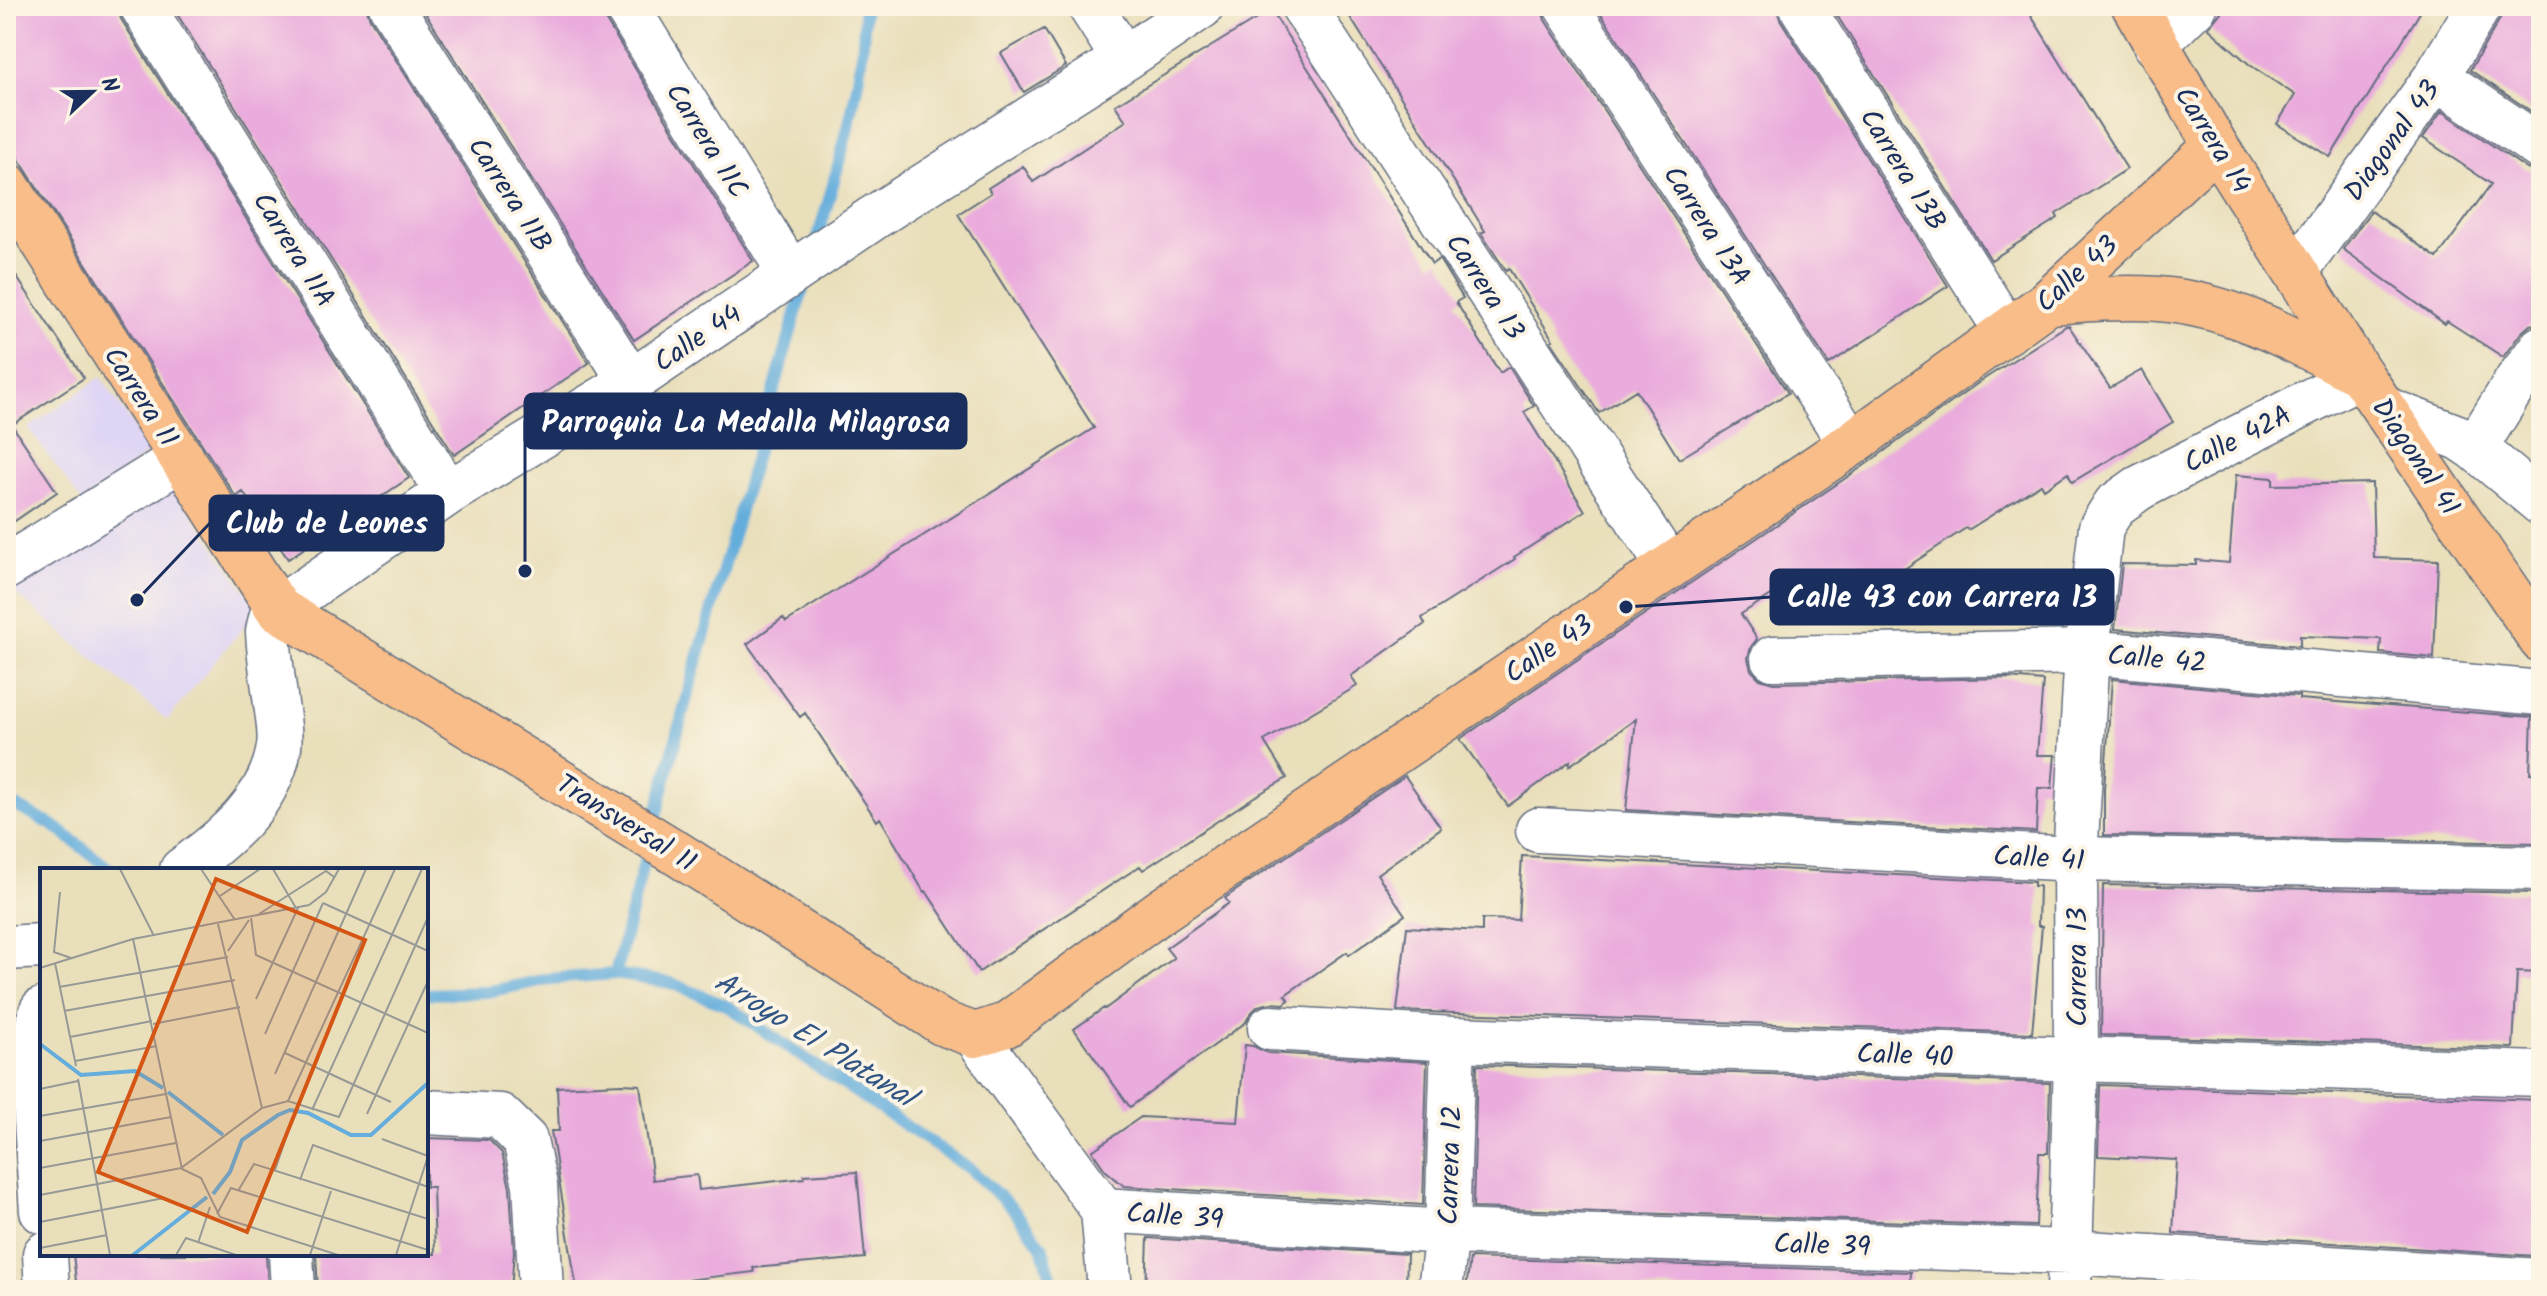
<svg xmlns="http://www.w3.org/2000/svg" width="2547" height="1296" font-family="Kalam,sans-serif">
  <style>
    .built { fill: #dfd5f5 }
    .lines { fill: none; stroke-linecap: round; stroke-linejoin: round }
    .stream { stroke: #64addc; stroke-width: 12 }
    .building { fill: #eaabdd }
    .minor-casing { stroke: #636d7f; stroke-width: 47 }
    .major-casing { stroke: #636d7f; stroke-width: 47 }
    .minor { stroke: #fff; stroke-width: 44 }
    .major { stroke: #f8bd89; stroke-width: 44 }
    .labels { text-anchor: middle; stroke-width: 8; stroke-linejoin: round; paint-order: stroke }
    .street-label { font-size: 28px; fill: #1b2f5e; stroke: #fcf5e5 }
    .water-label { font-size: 30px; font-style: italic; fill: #315584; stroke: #fcf5e5 }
    .inset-river { fill: none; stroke: #64addc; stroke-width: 4 }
    .inset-road { fill: none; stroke: #979996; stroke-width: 2 }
    .view { fill: #d45514; fill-opacity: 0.15; stroke: #d45514; stroke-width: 4 }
    .inset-edge { fill: none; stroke: #1b2f5e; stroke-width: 4 }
    .leader { fill: none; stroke: #1b2f5e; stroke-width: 3 }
    .callout-dot { fill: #1b2f5e; stroke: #fcf5e5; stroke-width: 3 }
    .callout { fill: #1b2f5e; stroke: #1b2f5e; stroke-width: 3 }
    .callout-label { font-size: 30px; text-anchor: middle; font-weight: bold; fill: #fff }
  </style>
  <rect width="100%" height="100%" fill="#fcf5e5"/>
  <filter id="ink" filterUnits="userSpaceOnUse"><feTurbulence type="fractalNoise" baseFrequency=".0125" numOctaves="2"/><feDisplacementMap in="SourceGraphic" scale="16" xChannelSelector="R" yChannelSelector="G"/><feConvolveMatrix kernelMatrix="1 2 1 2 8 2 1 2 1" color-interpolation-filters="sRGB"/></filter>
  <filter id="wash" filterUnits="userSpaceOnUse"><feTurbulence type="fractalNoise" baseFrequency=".006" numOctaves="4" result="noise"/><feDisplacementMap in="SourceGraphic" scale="32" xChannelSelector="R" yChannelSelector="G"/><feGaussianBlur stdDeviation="1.8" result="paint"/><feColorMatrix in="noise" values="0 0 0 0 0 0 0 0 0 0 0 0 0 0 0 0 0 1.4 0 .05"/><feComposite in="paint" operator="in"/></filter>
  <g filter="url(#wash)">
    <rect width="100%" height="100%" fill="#e9dfbb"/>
    <path class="built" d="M101 377 150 451 82 502 28 428Z
      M172 485 258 609 167 720 11 590Z"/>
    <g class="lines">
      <path class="stream" d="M817 241C836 172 867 78 864 6
        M6 801 54 826 111 870
        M615 974 687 697 806 278
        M426 994 486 992 549 979 615 974 671 983 727 1006 970 1169 1013 1209 1042 1246 1055 1290"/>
    </g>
    <g id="blocks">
      <path class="building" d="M6 6H117L121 19 409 478 288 559 243 492 236 497 6 139Z
        M172 6H366L370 19 589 363 454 455Z
        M421 6H601L605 19 753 261 634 340Z
        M1343 6H1541L1545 20 1788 393 1679 459 1636 390 1599 413 1551 341 1553 340 1509 269 1506 271 1481 233 1485 231 1462 194Z
        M1596 6H1776L1780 19 1948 286 1829 364Z
        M1831 6H2025L2127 169 2056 214 2058 218 1991 260Z
        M2226 6H2424L2330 157 2277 124 2295 95 2250 65 2208 28Z
        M2506 6H2541V118L2470 70 2500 19Z
        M1271 10 1432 264 1439 259 1463 298 1456 302 1500 373 1509 367 1534 406 1524 412 1585 511 1514 557 1515 559 1422 618 1425 624 1351 676 1357 686 1264 741 1287 778 1254 797 1143 870 1140 866 979 972 926 891 924 892 880 818 877 821 805 713 800 717 747 644 783 618 786 622 1094 428 958 214 991 193 988 188 1023 166 1033 182 1126 121 1115 105Z
        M1044 29 1066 66 1024 92 1001 53Z
        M2442 111 2527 169 2541 173V323L2530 325 2521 333 2503 357 2447 321 2445 324 2343 249 2371 211 2437 258 2491 184 2423 138Z
        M6 261 84 378 12 425 57 492 6 527Z
        M2066 326H2069L2110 388 2142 370 2173 422 2072 482 2068 473 2044 489 2041 484 1968 530 1966 528 1865 595 1867 598 1836 620 1805 574 1741 614 1757 639 1751 647 1748 658 1751 670 1760 679 1773 683 2008 678 2043 681 2037 755H2055L2052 788H2038L2036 832 1626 810 1636 719 1569 766 1570 761 1508 806 1460 739 1865 465 1981 381Z
        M2236 475 2273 478V485L2372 483 2374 558 2438 560 2434 658 2380 653 2381 639 2300 636V646L2115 629 2122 564 2196 565V560L2229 563Z
        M2112 679 2299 696V699L2532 717 2530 773 2541 774V843L2104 835V789Z
        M1405 776 1441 828 1377 874 1405 915 1349 955 1347 952 1285 995 1289 1000 1284 1004 1271 1003 1258 1006 1250 1014 1246 1022 1130 1107 1074 1029 1104 1008 1105 1009 1174 958 1166 948 1229 903 1225 898Z
        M1522 856 2034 882V886H2039L2038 926H2042L2032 1033 1397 1011 1407 927 1482 931V919L1518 920Z
        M2103 885 2541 893V973L2517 972 2513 1048 2101 1035Z
        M1245 1045 1253 1046 1268 1053 1427 1062 1423 1205 1124 1186 1105 1170 1092 1151 1141 1117 1238 1122Z
        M1477 1065 2050 1083 2048 1153H2039L2036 1226 1473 1208Z
        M622 1084 640 1085 653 1180 697 1175 699 1190 804 1178V1175L857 1172 865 1258 753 1268 754 1272 660 1283 661 1290H577L551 1131H559L557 1087Z
        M2100 1085 2541 1100V1248H2536V1256L2173 1233 2177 1160 2098 1156Z
        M426 1138 489 1140 502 1153 510 1188 514 1252 511 1290H318L316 1254H435L433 1187H426Z
        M1148 1238 1407 1254 1406 1290H1146Z
        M73 1254H266L268 1290H77Z
        M1470 1258 1911 1272 1910 1290H1466Z
        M2171 1283 2281 1290H2170Z"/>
    </g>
  </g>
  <g filter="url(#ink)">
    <use href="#blocks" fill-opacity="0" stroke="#636d7f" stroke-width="2"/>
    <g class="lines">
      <defs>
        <path id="minor" d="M142 6 448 493
          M391 6 631 382
          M626 6 790 273
          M1090 6 1124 59
          M1303 6 1669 567
          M1566 6 1851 444
          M1801 6 2007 332
          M2155 45 2195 6
          M2436 77 2541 148
          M2297 270 2436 77 2479 6
          M2385 409 2460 438 2475 448 2541 503
          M2475 448 2518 379 2541 348
          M6 567 182 458
          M1773 658 2087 652 2541 693
          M1538 830 2075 859 2541 868
          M182 870C223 840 271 802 279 747 281 733 278 718 276 704 273 680 269 655 268 631L271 618 278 609 448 493 631 382 873 218 1124 59 1202 6
          M6 948 42 946
          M42 1010 31 1047 42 1211
          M1270 1028 1453 1039 2541 1074
          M975 1035 1103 1210 1110 1290
          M426 1112 500 1116 525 1140 535 1185 541 1290
          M1103 1210 1447 1232 2071 1252 2541 1281
          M45 1254 47 1290
          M291 1254 293 1290
          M1440 1290 1447 1232 1453 1039
          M2069 1290 2076 1059 2075 859 2087 652 2101 527 2115 505 2139 488 2361 375"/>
        <path id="major" d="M2134 6 2216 146 2361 375 2541 640
          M6 184 278 609 678 854 942 1023 975 1035 1006 1025 1161 911 1851 444 2048 302 2216 146
          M2048 302C2084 300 2121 296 2158 299 2230 304 2295 340 2358 373"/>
      </defs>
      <use href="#minor" class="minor-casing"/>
      <use href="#major" class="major-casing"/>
      <use href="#minor" class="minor"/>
      <use href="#major" class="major"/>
    </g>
  </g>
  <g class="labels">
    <g class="street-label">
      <text transform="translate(2214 139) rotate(58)" y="10">Carrera 14</text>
      <text transform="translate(708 140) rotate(58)" y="10">Carrera 11C</text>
      <text transform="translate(2391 140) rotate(-54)" y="10">Diagonal 43</text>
      <text transform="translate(1904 169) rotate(58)" y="10">Carrera 13B</text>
      <text transform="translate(511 194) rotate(57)" y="10">Carrera 11B</text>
      <text transform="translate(1708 225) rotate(57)" y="10">Carrera 13A</text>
      <text transform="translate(295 249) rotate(58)" y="10">Carrera 11A</text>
      <text transform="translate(2076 273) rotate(-42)" y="10">Calle 43</text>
      <text transform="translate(1486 286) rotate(57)" y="10">Carrera 13</text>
      <text transform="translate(697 337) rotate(-34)" y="10">Calle 44</text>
      <text transform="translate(142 396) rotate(57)" y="10">Carrera 11</text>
      <text transform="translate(2237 438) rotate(-27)" y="10">Calle 42A</text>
      <text transform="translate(2417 456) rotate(56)" y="10">Diagonal 41</text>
      <text transform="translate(1548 648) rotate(-34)" y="10">Calle 43</text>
      <text transform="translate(2157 658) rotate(5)" y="10">Calle 42</text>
      <text transform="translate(627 822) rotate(32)" y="10">Transversal 11</text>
      <text transform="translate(2039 857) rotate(3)" y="10">Calle 41</text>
      <text transform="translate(2076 967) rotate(-90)" y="10">Carrera 13</text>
      <text transform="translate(1905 1054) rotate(2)" y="10">Calle 40</text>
      <text transform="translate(1449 1165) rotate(-88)" y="10">Carrera 12</text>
      <text transform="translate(1175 1215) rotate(4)" y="10">Calle 39</text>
      <text transform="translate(1822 1244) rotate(2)" y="10">Calle 39</text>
    </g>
    <g class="water-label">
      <text transform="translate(815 1039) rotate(32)" y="10">Arroyo El Platanal</text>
    </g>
  </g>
  <g transform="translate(40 868)">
    <rect width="388" height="388" fill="#e9dfbb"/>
    <path class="inset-river" d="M0 176 41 207 95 203 123 220M128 224 183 267M173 326 190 304 202 272 238 247 250 242 268 245 311 267H331L388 215M93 387 167 329"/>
    <path class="inset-road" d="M80 1 113 66M161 1 195 52M233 1 256 40M20 24 14 84 31 90M180 28 220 1M283 35 388 83M219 46 286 3 294 9M211 50 216 87 388 165M93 71 142 301 161 310 180 349 298 387M188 83 209 52M15 95 36 198M0 100 93 71 269 37 286 24 299 1M19 119 188 89M216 131 258 40M24 143 195 112M113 156 200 139M225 166 283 35M30 169 112 153M245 185 351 234M35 193 117 178M235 206 326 1M38 211 70 387M0 221 38 213M248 233 355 1M222 240 248 233 299 249 388 49M272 242 382 1M327 246 388 113M0 248 126 226M342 271 388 288M0 273 131 249M0 300 136 275M235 302 250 258M260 312 273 277 388 319M198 323 214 296 388 351M0 327 141 300 222 240 178 56M177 346 191 320 388 382M0 354 124 330M158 375 170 339M0 380 67 367M136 387 146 370 196 387M270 387 291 323M356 387 388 288"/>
    <path class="view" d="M176 11 325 72 207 364 58 304Z"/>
    <rect width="388" height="388" class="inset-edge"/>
  </g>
  <path class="leader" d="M525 571L525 421M137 600L210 523M1626 607L1771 597"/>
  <g class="callout-dot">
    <circle cx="525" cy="571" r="8"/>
    <circle cx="137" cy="600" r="8"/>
    <circle cx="1626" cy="607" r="8"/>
  </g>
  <g class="callout">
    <rect x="525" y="394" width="441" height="54" rx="8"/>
    <rect x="210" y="496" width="233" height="54" rx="8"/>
    <rect x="1771" y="570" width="342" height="54" rx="8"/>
  </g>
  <g class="callout-label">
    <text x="746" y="432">Parroquia La Medalla Milagrosa</text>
    <text x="327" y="533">Club de Leones</text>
    <text x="1942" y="607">Calle 43 con Carrera 13</text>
  </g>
  <rect width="2547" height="1296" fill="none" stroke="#fcf5e5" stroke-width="32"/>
  <g transform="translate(92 92) rotate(68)" stroke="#fcf5e5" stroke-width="6" paint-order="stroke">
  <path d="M0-6L14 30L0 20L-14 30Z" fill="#1b2f5e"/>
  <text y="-12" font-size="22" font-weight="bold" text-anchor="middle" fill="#1b2f5e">N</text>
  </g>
</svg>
